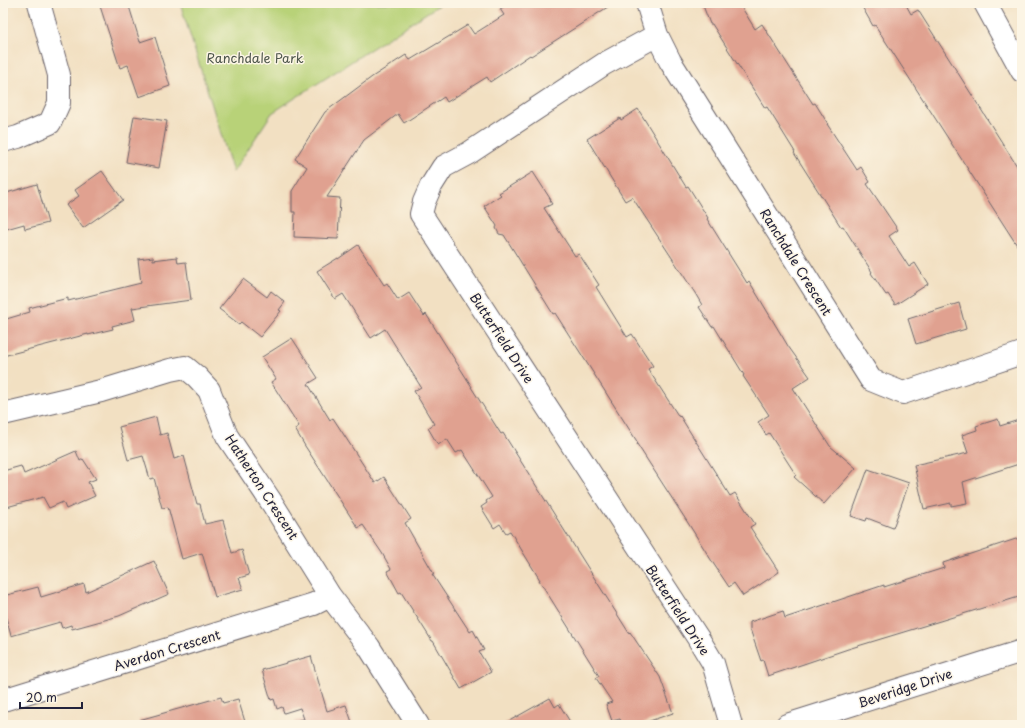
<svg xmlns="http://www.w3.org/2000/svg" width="1025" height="728" font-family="'Playpen Sans',sans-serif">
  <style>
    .green { fill: #b8d278; stroke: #6d7a5a }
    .building { fill: #e0a190 }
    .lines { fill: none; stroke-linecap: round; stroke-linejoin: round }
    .street-casing { stroke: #6b646a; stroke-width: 24 }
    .street { stroke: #fff; stroke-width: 22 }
    .labels { text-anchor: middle; stroke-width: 3; stroke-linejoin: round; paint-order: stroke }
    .park-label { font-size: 13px; fill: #4f574d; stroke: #fcf5e5 }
    .street-label { font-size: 13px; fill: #22223b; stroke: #fcf5e5 }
  </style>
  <rect width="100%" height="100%" fill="#fcf5e5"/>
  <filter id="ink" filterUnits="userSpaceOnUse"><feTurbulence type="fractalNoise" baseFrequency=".025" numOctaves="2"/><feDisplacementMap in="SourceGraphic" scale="8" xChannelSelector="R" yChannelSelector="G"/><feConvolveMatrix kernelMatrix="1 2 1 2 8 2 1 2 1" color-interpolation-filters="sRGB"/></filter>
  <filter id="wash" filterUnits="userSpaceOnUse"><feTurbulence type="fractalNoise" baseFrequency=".012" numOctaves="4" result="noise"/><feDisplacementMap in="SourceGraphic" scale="16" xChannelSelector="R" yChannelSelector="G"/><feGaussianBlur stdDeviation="0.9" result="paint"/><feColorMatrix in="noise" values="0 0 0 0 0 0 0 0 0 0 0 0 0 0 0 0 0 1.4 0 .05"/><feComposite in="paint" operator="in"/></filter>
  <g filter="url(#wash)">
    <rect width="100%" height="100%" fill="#f2e0c2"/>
    <path class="green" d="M180 3H442L272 113 233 172Z"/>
    <g id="blocks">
      <path class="building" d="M99 3H128L140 42 155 37 170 86 139 97 128 65 120 68Z
        M510 3H614L531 56 530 55 490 82 487 77 447 102 444 97 404 123 398 114 364 140 327 197 340 198 338 239 294 237 295 212H292V191L307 167 295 159 325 112 372 77 406 55 410 60 468 25 474 34 504 15 500 9Z
        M702 3H739L755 29 762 24 813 104 815 103 828 124H827L857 170 861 167 870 182 867 184 898 230 889 236 909 267 915 263 928 284 895 305 888 294 886 295 871 273 872 272 843 226 841 227 794 153 795 152 767 107 765 108 712 24H710Z
        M860 3H905L911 14 918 10 1022 174V253L875 25 873 26Z
        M638 109 686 187 688 186 708 218 707 219 747 283 749 281 788 346 810 377 793 388 830 446 856 468 824 504 794 477 796 475 769 433 766 435 758 422 769 415 743 376 744 375 714 326 712 327 699 307 702 305 695 293 632 197 625 201 587 139 620 118 621 120Z
        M134 116 167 121 159 168 126 162Z
        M102 171 123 200 83 228 66 205 79 196 75 190Z
        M533 172 551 200 550 201 552 204 544 208 575 256 579 254 599 285 596 287 627 337 632 334 653 366 648 369 679 417 680 416 730 496 735 493 755 524 750 527 779 572 743 596 734 583 729 587 713 563 688 523 637 444 638 443 555 313 553 314 504 235 499 234 496 228 497 226 484 206 501 195 499 193Z
        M37 184 48 223 25 229 24 224 3 230V194Z
        M358 245 384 285 387 283 398 300 409 293 424 316 426 314 472 387H471L501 434 503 433 629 633 630 632 660 677 673 713 638 725H622L620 719 612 721 606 704 612 702 596 678 599 676 539 580H540L510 531 506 533 500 524 494 528 481 507 487 503 486 501 492 497 462 450 456 453 447 439 438 445 428 428 434 424 414 391 421 387 385 329 371 338 343 294 335 299 317 271 338 258V259Z
        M153 257V260L177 257 178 263 186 262 191 300 132 308 135 320 112 326 113 329 88 335V334L3 356V320L30 312 29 308 68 298V301L141 283 138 259Z
        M243 279 267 297 271 291 285 302 279 310 281 311 260 337 241 322 239 324 219 309Z
        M959 303 966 329 916 344 908 319Z
        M292 338 318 378 308 384 330 420 333 418 375 483 384 477 411 519 405 523 434 574H432L470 632 473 630 484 650 479 652 491 672 461 689 433 641H432L401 592 399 593 387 571 391 569 382 553 363 525 358 528 305 446 295 429 299 426 271 382 276 379 262 357Z
        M156 417 160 435 167 433 174 459 184 456 197 504H200L205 524 223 520 232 553 242 550 249 575 239 578 243 589 215 597 202 553 182 559 168 507 162 508 154 478 150 479 143 456 128 460 119 427Z
        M998 419 1000 426 1022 419V463L963 482 967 503 951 506V503L924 509 914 465 968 453 962 435 977 430 976 426Z
        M76 451 80 461 83 459 96 479 88 482 95 496 66 509 63 502 49 508 43 497 3 508V471L21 466 24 474Z
        M868 469 909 483 893 528 867 518 866 521 851 516Z
        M1022 537V596L848 649 768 676 763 660 761 661 750 629V622L783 611 785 618 884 585V587L944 568 943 563Z
        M154 561 169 594 119 616 72 629 71 625 62 628 60 622 11 636 3 606V596L38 587 41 597 84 584 86 592Z
        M311 656 327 711 346 705 353 725H296L295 721 304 719 300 708 284 713 282 707 277 709 274 699 271 700 262 670Z
        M221 697 223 703 238 699 246 725H140L139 720Z
        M550 698 555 707 559 704 572 725H502Z"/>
    </g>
  </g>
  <g filter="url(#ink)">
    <use href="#blocks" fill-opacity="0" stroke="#6b646a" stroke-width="1"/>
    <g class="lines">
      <defs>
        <path id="street" d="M647 3 657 35 670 61 871 380 903 393 1022 353
          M985 3 1022 71
          M657 35 604 64 469 153 443 167 431 186 424 202 421 214 698 638 713 663 731 725
          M3 141 18 137 50 123 59 103V75L39 3
          M3 414 101 391 170 370 185 367 197 377 209 390 227 436 272 503 330 596 369 647 418 725
          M3 700 314 604 330 596
          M787 725 1022 651"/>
      </defs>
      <use href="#street" class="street-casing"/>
      <use href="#street" class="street"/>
    </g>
  </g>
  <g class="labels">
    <g class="park-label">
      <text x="255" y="63">Ranchdale Park</text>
    </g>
    <g class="street-label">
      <text transform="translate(796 262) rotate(58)" y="5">Ranchdale Crescent</text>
      <text transform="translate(502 338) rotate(57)" y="5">Butterfield Drive</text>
      <text transform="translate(262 487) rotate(57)" y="5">Hatherton Crescent</text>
      <text transform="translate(678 610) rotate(57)" y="5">Butterfield Drive</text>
      <text transform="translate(167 650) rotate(-17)" y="5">Averdon Crescent</text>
      <text transform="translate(905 688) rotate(-18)" y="5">Beveridge Drive</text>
    </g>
  </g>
  <rect width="1025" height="728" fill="none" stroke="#fcf5e5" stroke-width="16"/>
  <path d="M20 702v6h62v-6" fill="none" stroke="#22223b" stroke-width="2"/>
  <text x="26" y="702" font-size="12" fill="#22223b" stroke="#fcf5e5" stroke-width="3" paint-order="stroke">20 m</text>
</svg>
